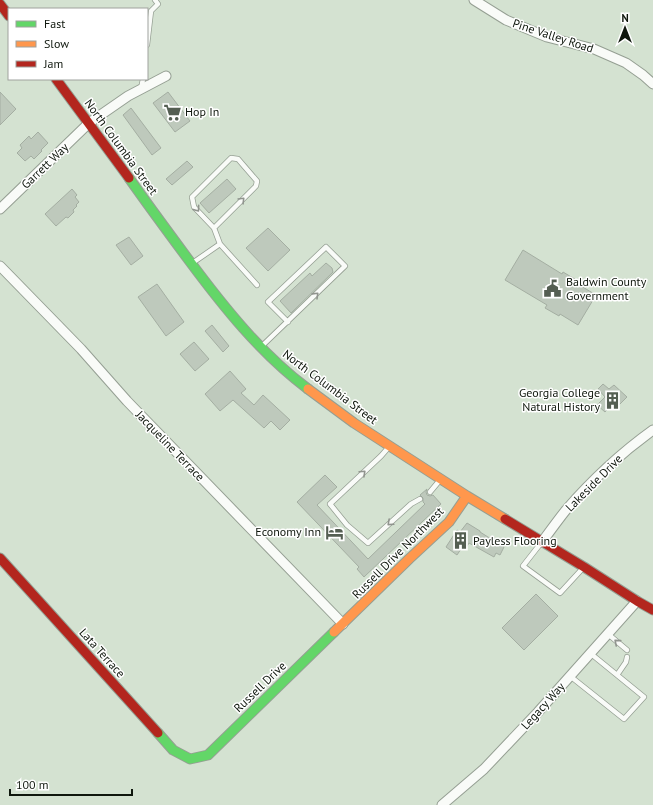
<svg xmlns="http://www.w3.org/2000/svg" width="653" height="805" font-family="'PT Sans',sans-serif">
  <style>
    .building { fill: #bec9bc; stroke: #a4aea2 }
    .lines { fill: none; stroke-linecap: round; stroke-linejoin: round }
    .lane-casing { stroke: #959f93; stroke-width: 6 }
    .street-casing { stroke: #959f93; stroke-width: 11 }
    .fast-casing { stroke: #959f93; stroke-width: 11 }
    .slow-casing { stroke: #959f93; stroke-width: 11 }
    .jam-casing { stroke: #959f93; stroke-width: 11 }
    .lane { stroke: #f9fbf8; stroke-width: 4.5 }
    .street { stroke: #f9fbf8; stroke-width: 9 }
    .fast { stroke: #63d668; stroke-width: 9 }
    .slow { stroke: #ff974d; stroke-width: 9 }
    .jam { stroke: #b3261e; stroke-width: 9 }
    .oneway { stroke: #90948e }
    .labels { text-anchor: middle; stroke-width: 3; stroke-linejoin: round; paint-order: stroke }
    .street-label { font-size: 12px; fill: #0f170d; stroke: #fff }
    .poi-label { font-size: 12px; fill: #0f170d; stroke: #fff; text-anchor: start }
  </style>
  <rect width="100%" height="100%" fill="#d4e2d1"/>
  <path class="building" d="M0 92 16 109 0 125Z
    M168 92 190 121 175 132 153 103Z
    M131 108 161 148 152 155 123 115Z
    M38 132 48 143 41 150 42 151 34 159 31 156 25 161 17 153 22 148 20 145 29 136 31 139Z
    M187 161 193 167 172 185 166 179Z
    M227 179 236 189 209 213 200 203Z
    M72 189 77 195 75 197 79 202 76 205 77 206 73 210 74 212 68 218 66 217 56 226 45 214Z
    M268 228 290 250 268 271 246 248Z
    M129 237 143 256 131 265 116 245Z
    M523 250 562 274 563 272 578 281 576 283 596 295 578 325 560 314 559 316 545 308 547 305 505 280Z
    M326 263 332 268 333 272 291 313 280 301 310 273 312 276Z
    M157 284 184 322 166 336 138 297Z
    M212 325 229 346 223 352 205 331Z
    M194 342 209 359 195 371 180 354Z
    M230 371 246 389 241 393 254 405 263 395 290 420 280 430 271 421 264 428 233 400 220 411 205 394Z
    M603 384 609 389 614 385 627 397 618 406 614 402 605 412 597 405 605 397 598 389Z
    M325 475 337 487 317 505 368 559 425 504 423 502V498L420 495 427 489 426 492 427 495 430 496 433 495 441 504 364 577 357 569 359 567 297 502Z
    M467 523 480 531V532L504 547 500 555 496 553 494 557 469 543 466 548 463 546 457 555 446 547 457 530 460 532Z
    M536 594 558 616 524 650 502 628Z"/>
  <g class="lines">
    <defs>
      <path id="lane" d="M147 45 151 11 158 4 155 0
        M141 89 143 79
        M214 228 256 186 257 181 238 159 231 158 192 197 194 207 214 228 220 244
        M194 262 220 244 257 285
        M263 345 345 266 326 247 268 302 288 322
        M388 448 381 456 330 504 347 525 368 543 411 504 420 499
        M430 492 440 480
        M541 543 523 566 560 593 583 568
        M608 634 627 650
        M617 675 626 662 627 657
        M570 676 624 719 644 697 590 653"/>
      <path id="street" d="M474 0 506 20 547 37 594 49 626 63 643 75 653 84
        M0 209 89 123 128 96 166 76
        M0 266 81 349 127 401 343 624
        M542 542C550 531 558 520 566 510 592 480 621 453 653 430
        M442 805 484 769 538 712 637 601"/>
      <path id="fast" d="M129 178C148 205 168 232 188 259 223 306 260 353 308 389
        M158 733 173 750 190 759 208 755 334 632"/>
      <path id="slow" d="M308 389 354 423 467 496 505 519
        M334 632 409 559 449 522 467 496"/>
      <path id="jam" d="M0 4 9 16
        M56 79 129 178
        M505 519 584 567 637 601 653 610
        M0 558 158 733"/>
    </defs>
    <use href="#lane" class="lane-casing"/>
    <use href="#street" class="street-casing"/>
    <use href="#fast" class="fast-casing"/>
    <use href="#slow" class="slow-casing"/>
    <use href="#jam" class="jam-casing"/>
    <use href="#lane" class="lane"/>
    <use href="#street" class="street"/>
    <use href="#fast" class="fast"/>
    <use href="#slow" class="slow"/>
    <use href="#jam" class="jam"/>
  </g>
  <defs><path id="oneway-chevron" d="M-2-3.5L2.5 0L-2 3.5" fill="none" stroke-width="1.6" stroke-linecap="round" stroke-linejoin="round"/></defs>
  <g class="oneway">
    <use href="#oneway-chevron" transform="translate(242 200) rotate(-45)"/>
    <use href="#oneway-chevron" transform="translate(197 209) rotate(54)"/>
    <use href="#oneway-chevron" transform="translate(316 295) rotate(-44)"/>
    <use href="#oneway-chevron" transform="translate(363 473) rotate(-43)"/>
    <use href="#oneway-chevron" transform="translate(390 523) rotate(138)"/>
    <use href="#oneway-chevron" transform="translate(617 642) rotate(-140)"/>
  </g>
  <defs>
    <symbol id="supermarket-bare" viewBox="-9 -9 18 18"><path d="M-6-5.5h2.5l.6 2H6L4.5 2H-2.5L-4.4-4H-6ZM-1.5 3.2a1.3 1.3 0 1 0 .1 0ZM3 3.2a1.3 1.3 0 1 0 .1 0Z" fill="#545e52" stroke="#fff" stroke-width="2.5" paint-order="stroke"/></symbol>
    <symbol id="civic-bare" viewBox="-9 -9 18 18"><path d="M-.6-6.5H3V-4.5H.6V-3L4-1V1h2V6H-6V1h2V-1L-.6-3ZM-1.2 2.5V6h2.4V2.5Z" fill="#545e52" stroke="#fff" stroke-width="2.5" paint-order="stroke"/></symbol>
    <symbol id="building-bare" viewBox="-9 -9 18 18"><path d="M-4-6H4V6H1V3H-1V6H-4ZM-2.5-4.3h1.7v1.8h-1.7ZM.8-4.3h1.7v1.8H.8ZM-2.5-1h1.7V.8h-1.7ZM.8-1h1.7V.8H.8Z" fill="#545e52" stroke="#fff" stroke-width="2.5" paint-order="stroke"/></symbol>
    <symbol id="hotel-bare" viewBox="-9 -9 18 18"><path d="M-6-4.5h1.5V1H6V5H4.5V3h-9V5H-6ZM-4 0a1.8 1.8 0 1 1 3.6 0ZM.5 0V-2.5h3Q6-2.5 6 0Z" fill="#545e52" stroke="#fff" stroke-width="2.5" paint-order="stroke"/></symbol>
  </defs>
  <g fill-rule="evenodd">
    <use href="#supermarket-bare" x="160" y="100" width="25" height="25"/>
    <use href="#civic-bare" x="540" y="276" width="25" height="25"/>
    <use href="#building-bare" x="600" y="388" width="25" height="25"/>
    <use href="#hotel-bare" x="322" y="520" width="25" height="25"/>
    <use href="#building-bare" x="448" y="528" width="25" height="25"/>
  </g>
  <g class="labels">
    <g class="street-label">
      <text transform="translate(553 36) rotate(18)" y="4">Pine Valley Road</text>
      <text transform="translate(121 147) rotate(54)" y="4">North Columbia Street</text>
      <text transform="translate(45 166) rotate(-44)" y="4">Garrett Way</text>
      <text transform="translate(330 387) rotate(37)" y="4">North Columbia Street</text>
      <text transform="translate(170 446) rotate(46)" y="4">Jacqueline Terrace</text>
      <text transform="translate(594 483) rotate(-45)" y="4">Lakeside Drive</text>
      <text transform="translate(398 553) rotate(-45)" y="4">Russell Drive Northwest</text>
      <text transform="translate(102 653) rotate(48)" y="4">Lata Terrace</text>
      <text transform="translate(260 687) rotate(-44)" y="4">Russell Drive</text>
      <text transform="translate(543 706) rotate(-48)" y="4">Legacy Way</text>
    </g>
    <g class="poi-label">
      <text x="185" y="116">Hop In</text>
      <text x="566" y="286">Baldwin County<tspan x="566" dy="14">Government</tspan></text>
      <text x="600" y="397" text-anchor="end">Georgia College<tspan x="600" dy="14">Natural History</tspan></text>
      <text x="321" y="536" text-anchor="end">Economy Inn</text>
      <text x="473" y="545">Payless Flooring</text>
    </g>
  </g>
  <rect x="8" y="8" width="140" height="72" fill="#ffffff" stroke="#9fa29e"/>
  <rect x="16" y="21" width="20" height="6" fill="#63d668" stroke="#9fa29e"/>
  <text x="44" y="28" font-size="12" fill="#0f170d">Fast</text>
  <rect x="16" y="41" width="20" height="6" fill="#ff974d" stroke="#9fa29e"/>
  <text x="44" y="48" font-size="12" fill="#0f170d">Slow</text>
  <rect x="16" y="61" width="20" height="6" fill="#b3261e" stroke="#9fa29e"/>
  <text x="44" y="68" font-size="12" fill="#0f170d">Jam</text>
  <g transform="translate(625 28)" stroke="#ffffff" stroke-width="3" paint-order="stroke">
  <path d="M0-3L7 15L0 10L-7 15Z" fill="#0f170d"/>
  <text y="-6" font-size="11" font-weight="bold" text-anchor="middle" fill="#0f170d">N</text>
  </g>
  <path d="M10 789v6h122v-6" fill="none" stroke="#0f170d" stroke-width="2"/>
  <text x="16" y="789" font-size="12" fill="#0f170d" stroke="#ffffff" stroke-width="3" paint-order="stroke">100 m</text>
</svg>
